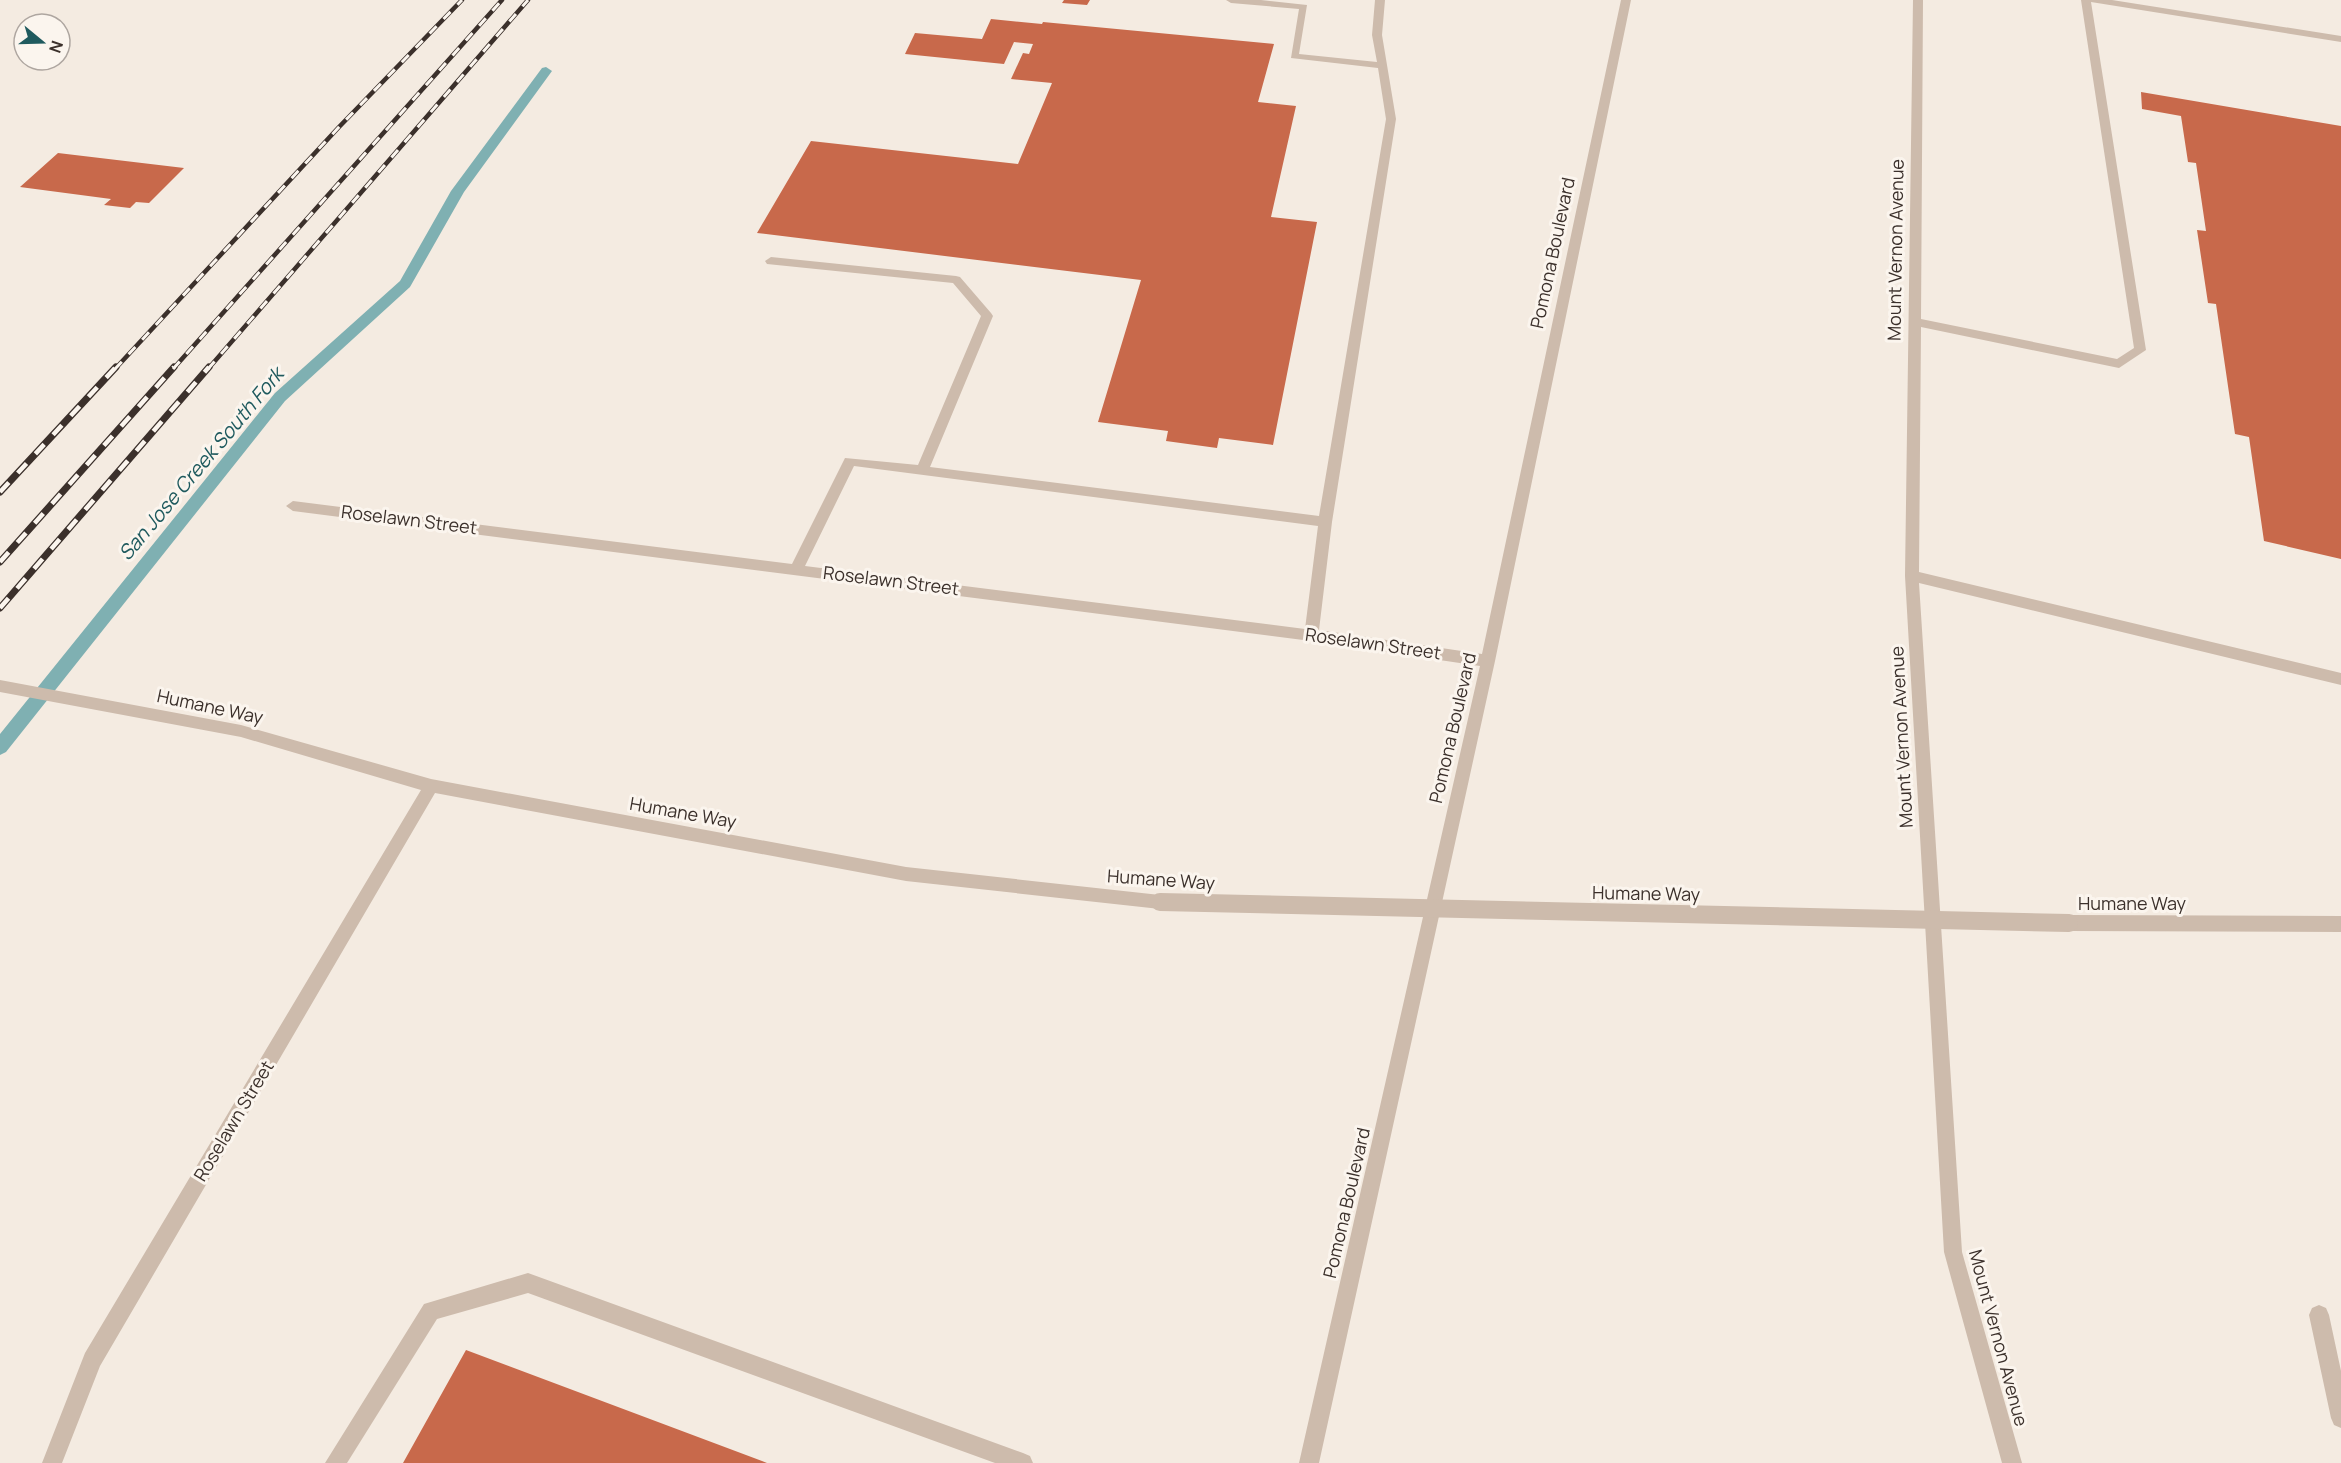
<svg xmlns="http://www.w3.org/2000/svg" width="2341" height="1463" font-family="Manrope,sans-serif">
  <style>
    .lines { fill: none; stroke-linecap: round; stroke-linejoin: round }
    .stream { fill: #7fb0b2; fill-rule: evenodd }
    .building { fill: #c8694b }
    .minor { fill: #cdbbac; fill-rule: evenodd }
    .rail-far1-casing { stroke: #3b302b; stroke-width: 4.5 }
    .rail-casing { stroke: #3b302b; stroke-width: 7 }
    .rail-far1 { stroke: #fbf5ee; stroke-width: 3; stroke-dasharray: 10; stroke-linecap: butt }
    .rail { stroke: #fbf5ee; stroke-width: 4.5; stroke-dasharray: 13; stroke-linecap: butt }
    .minor-bridge { stroke: #cdbbac; stroke-width: 18 }
    .labels { text-anchor: middle; stroke-width: 6; stroke-linejoin: round; paint-order: stroke }
    .street-label { font-size: 18px; fill: #3b302b; stroke: #fbf5ee }
    .water-label { font-size: 20px; font-style: italic; fill: #1f5a5e; stroke: #fbf5ee }
  </style>
  <rect width="100%" height="100%" fill="#f4ebe1"/>
  <g class="lines">
    <path class="stream" d="M546 67 552 71 464 192 410 287 285 401 6 752 0 755V734L275 393 400 281 451 191 542 68Z"/>
  </g>
  <path class="building" d="M1064 0H1090L1087 5 1062 3Z
    M991 19 1042 24 1043 22 1274 44 1258 102 1296 106 1271 217 1317 222 1273 445 1219 438 1217 448 1166 441 1168 431 1098 422 1141 280 757 233 811 141 1018 164 1052 83 1011 79 1023 53 1029 54 1033 44 1014 42 1004 64 905 54 915 33 982 39Z
    M2141 92 2341 126V559L2264 541 2249 437 2235 434 2216 304 2208 303 2197 230 2206 231 2196 163 2188 162 2181 116 2142 109Z
    M58 153 184 168 149 203 136 202 130 208 104 205 111 199 20 187Z
    M466 1350 767 1463H403Z"/>
  <g class="lines">
    <path class="minor" d="M1226 0H1261L1307 5 1299 54 1377 62 1372 35 1375 0H1385L1382 35 1396 119 1332 522 1319 630 1482 654 1621 0H1631L1495 661 1319 1463H1299L1480 666 1311 641 293 511 286 506 293 501 792 564 845 458 918 465 981 316 953 283 767 264 765 261 771 257 956 276 960 277 991 313 993 316 930 467 1319 516 1386 119 1378 68 1291 58 1299 9 1231 3ZM854 466 1318 526 1305 629 805 566Z
      M1913 0H1923L1921 319 2117 359 2134 348 2081 0H2112L2341 36V42L2091 2 2146 350 2119 368 1921 327 1919 572 2341 673V685L1919 583 1962 1252 2022 1463H2002L1944 1252 1905 576Z
      M0 680 241 725 431 779 906 867 1160 895 1166 897 1168 902 1166 907 1160 909 906 881 435 793 100 1366 62 1463H42L85 1353 421 790 241 737 0 692Z
      M2069 915 2341 916V932L2069 931 2063 928 2061 923 2063 918Z
      M528 1273 1023 1453 1030 1456 1033 1463H995L528 1293 437 1319 347 1463H325L424 1304Z
      M2319 1305 2326 1308 2329 1315 2341 1371V1428L2334 1425 2331 1418 2309 1315 2312 1308Z"/>
    <defs>
      <path id="rail-far1" d="M115 369 339 127 462 0
        M173 369 502 0
        M208 369 528 0"/>
      <path id="rail" d="M0 492 116 367
        M0 562 174 367
        M0 608 209 367"/>
    </defs>
    <use href="#rail-far1" class="rail-far1-casing"/>
    <use href="#rail" class="rail-casing"/>
    <use href="#rail-far1" class="rail-far1"/>
    <use href="#rail" class="rail"/>
    <path class="minor-bridge" d="M1160 902 2069 923"/>
  </g>
  <g class="labels">
    <g class="street-label">
      <text transform="translate(1896 250) rotate(-89)" y="6">Mount Vernon Avenue</text>
      <text transform="translate(1553 253) rotate(-78)" y="6">Pomona Boulevard</text>
      <text transform="translate(409 520) rotate(7)" y="6">Roselawn Street</text>
      <text transform="translate(891 581) rotate(7)" y="6">Roselawn Street</text>
      <text transform="translate(1373 644) rotate(8)" y="6">Roselawn Street</text>
      <text transform="translate(210 707) rotate(12)" y="6">Humane Way</text>
      <text transform="translate(1453 728) rotate(-77)" y="6">Pomona Boulevard</text>
      <text transform="translate(1902 737) rotate(-93)" y="6">Mount Vernon Avenue</text>
      <text transform="translate(683 813) rotate(10)" y="6">Humane Way</text>
      <text transform="translate(1161 880) rotate(4)" y="6">Humane Way</text>
      <text transform="translate(1646 894) rotate(1)" y="6">Humane Way</text>
      <text x="2132" y="910">Humane Way</text>
      <text transform="translate(234 1121) rotate(-59)" y="6">Roselawn Street</text>
      <text transform="translate(1347 1203) rotate(-77)" y="6">Pomona Boulevard</text>
      <text transform="translate(1998 1338) rotate(75)" y="6">Mount Vernon Avenue</text>
    </g>
    <g class="water-label">
      <text transform="translate(201 464) rotate(-50)" y="7">San Jose Creek South Fork</text>
    </g>
  </g>
  <g transform="translate(42 42) rotate(109)"><circle r="28" fill="#fbf5ee" stroke="#aea6a0" stroke-width="1.5"/>
  <path d="M0-4.5L10 22L0 15L-10 22Z" fill="#1f5a5e"/>
  <text y="-9" font-size="16" font-weight="bold" text-anchor="middle" fill="#3b302b">N</text>
  </g>
</svg>
